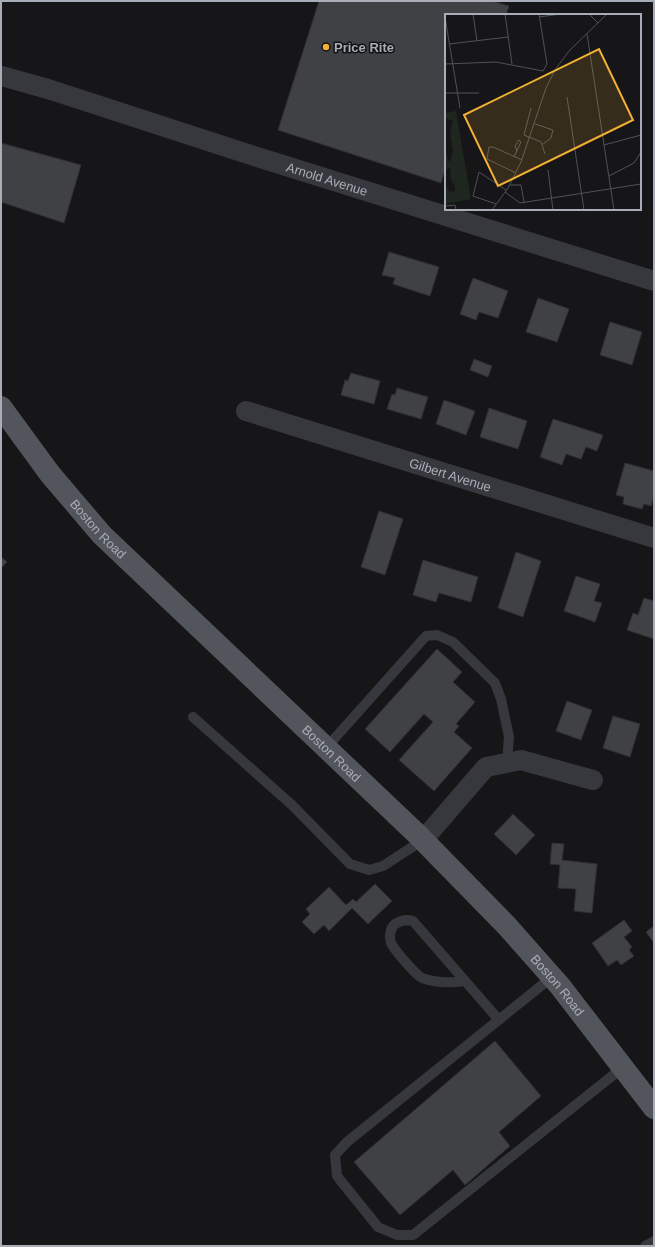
<svg xmlns="http://www.w3.org/2000/svg" width="655" height="1247" font-family="Arial,sans-serif">
  <style>
    .building { fill: #404145; stroke: #303034 }
    .lines { fill: none; stroke-linecap: round; stroke-linejoin: round }
    .lane { stroke: #37383d; stroke-width: 10 }
    .street { stroke: #37383d; stroke-width: 20 }
    .primary { stroke: #53555c; stroke-width: 22 }
    .poi-dot { fill: #f2b134; stroke: #111113; stroke-width: 1.5 }
    .labels { text-anchor: middle; stroke-width: 3; stroke-linejoin: round; paint-order: stroke }
    .poi-label { font-size: 13px; font-weight: bold; fill: #a8adb8; stroke: #111113; text-anchor: start }
    .street-label { font-size: 13px; fill: #a8adb8; stroke: #111113 }
    .inset-road { fill: none; stroke: #505258; stroke-width: 1 }
    .view { fill: #f2b134; fill-opacity: 0.15; stroke: #f2b134; stroke-width: 2 }
    .inset-edge { fill: none; stroke: #a8adb8; stroke-width: 2 }
  </style>
  <rect width="100%" height="100%" fill="#161618"/>
  <path class="building" d="M319 1H492L509 6 506 15H446V166L441 183 278 130Z
    M1 143 81 165 64 223 1 202Z
    M389 252 439 267 430 296 393 284 395 278 382 275Z
    M473 278 508 291 498 318 479 312 476 320 460 314Z
    M538 298 569 309 557 342 526 332Z
    M610 322 642 332 632 365 600 355Z
    M474 359 492 366 488 377 470 370Z
    M351 373 380 381 374 404 341 395 345 380 348 381Z
    M397 388 428 397 421 419 387 409 392 394 395 395Z
    M444 400 475 411 466 435 436 424Z
    M489 408 527 421 518 449 480 437Z
    M553 419 603 435 597 451 586 447 581 459 566 454 562 465 540 457Z
    M625 463 654 471V496L651 506 644 504 642 509 623 504 624 497 616 495Z
    M379 511 403 519 385 575 361 567Z
    M516 552 541 561 523 617 498 608Z
    M1 557 7 562 1 568Z
    M423 560 478 577 471 602 439 593 436 602 413 595Z
    M576 576 600 584 594 601 602 603 595 622 564 611Z
    M644 598 654 601V639L627 630 633 613 638 615Z
    M437 649 462 672 453 682 475 702 456 724 459 726 454 732 472 748 434 791 399 760 433 722 424 714 390 752 365 729Z
    M567 701 592 710 581 740 556 731Z
    M613 716 640 724 630 757 603 748Z
    M513 814 535 835 516 855 494 834Z
    M552 843 564 844 562 860 597 864 592 913 574 911 576 889 558 888 560 865 550 864Z
    M375 884 392 901 368 924 352 908 329 931 324 925 314 934 302 922 310 914 306 909 329 887 346 905 353 899 356 902Z
    M624 920 632 931 624 937 632 947 629 950 634 956 621 965 617 960 608 966 592 943Z
    M654 926V943L646 932Z
    M495 1041 541 1096 499 1132 510 1146 465 1185 453 1170 400 1215 354 1162Z"/>
  <g class="lines">
    <path class="lane" d="M193 717 292 805 350 864 369 870 383 866 423 840
      M326 748 426 636 437 635 453 642 495 683 501 699 509 737 507 763
      M552 977 347 1142 335 1155 337 1176 378 1227 397 1235H413L622 1068
      M465 981C451 983 436 983 422 978 416 975 395 951 391 943 389 937 390 928 395 924 401 920 406 919 413 921L499 1020
      M645 1246 654 1241"/>
    <g class="street">
      <path id="s1" d="M1 76 48 89 251 155 654 281"/>
      <path id="s2" d="M246 411 654 538"/>
      <path d="M423 840 486 767 521 760 593 780"/>
    </g>
    <path class="primary" id="s3" d="M1 407 50 474 102 535 418 835 507 926 560 986 654 1108"/>
  </g>
  <circle class="poi-dot" cx="326" cy="47" r="4"/>
  <g class="labels">
    <g class="poi-label">
      <text x="334" y="52">Price Rite</text>
    </g>
    <g class="street-label">
      <text dy="5" stroke="none"><textPath href="#s1" startOffset="342">Arnold Avenue</textPath></text>
      <text dy="5" stroke="none"><textPath href="#s2" startOffset="214">Gilbert Avenue</textPath></text>
      <text dy="5" stroke="none"><textPath href="#s3" startOffset="156">Boston Road</textPath></text>
      <text dy="5" stroke="none"><textPath href="#s3" startOffset="480">Boston Road</textPath></text>
      <text dy="5" stroke="none"><textPath href="#s3" startOffset="804">Boston Road</textPath></text>
    </g>
  </g>
  <g transform="translate(445 14)">
    <rect width="196" height="196" fill="#161618"/>
    <path d="M11 97 26 185 0 190V170L5 178 10 177V174L5 162 6 155 3 154 0 158V129L3 147H5L8 137 5 119 8 107 0 104V99Z" fill="#1e261f"/>
    <path class="inset-road" d="M28 0 32 27M60 0 67 50M144 0 153 9M0 3 15 94M94 3 116 0M142 20 169 196M4 30 63 23M0 50 51 48 98 57 102 50 94 0M0 79H34M122 83 139 196M86 94 79 121 96 128 100 140M90 110 108 116 106 124 98 130M159 131 196 121M69 143 76 128 74 126 70 132 72 137M103 156 108 196M71 159 42 145 44 133H48L77 146M164 162 189 149 196 138M65 171H76L79 188M60 178 75 189 196 170M51 190 28 182 34 158 61 176M0 192 10 191 11 196M47 196 63 174 76 148 101 74 110 56 124 37 162 0"/>
    <path class="view" d="M154 35 188 106 53 172 19 101Z"/>
    <rect width="196" height="196" class="inset-edge"/>
  </g>
  <rect width="655" height="1247" fill="none" stroke="#a8adb8" stroke-width="4"/>
</svg>
